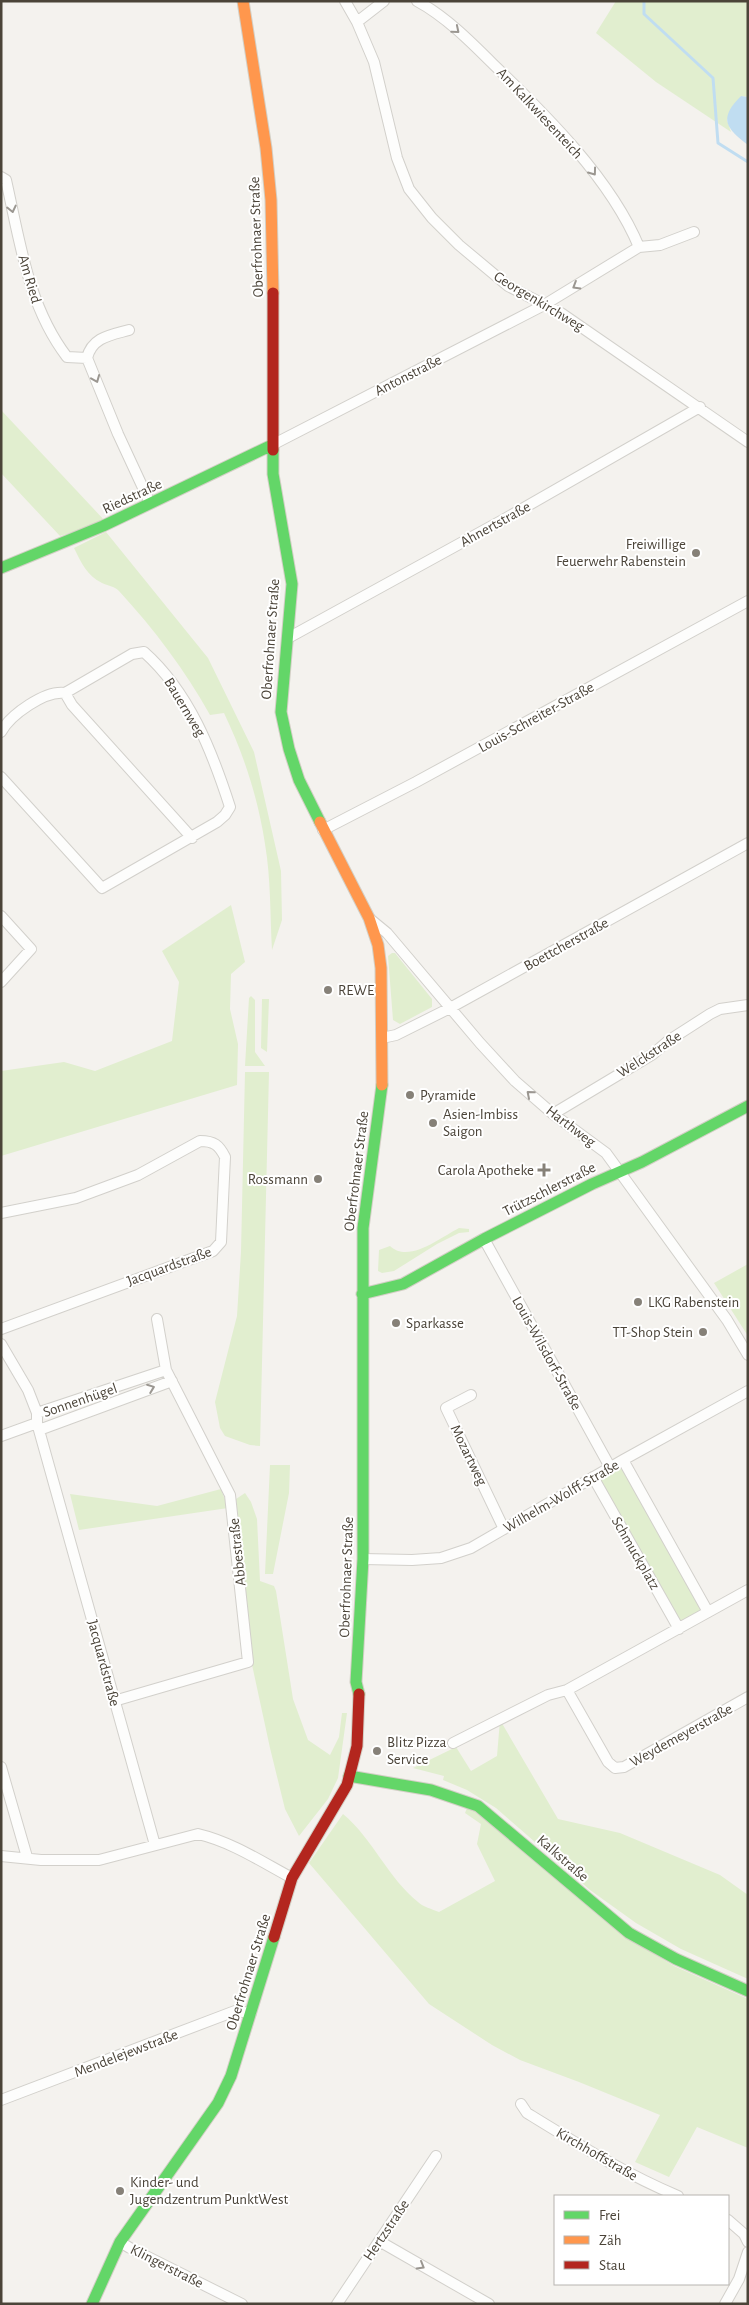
<svg xmlns="http://www.w3.org/2000/svg" width="749" height="2305" font-family="'Alegreya Sans',sans-serif">
  <style>
    .green { fill: #e1eecf }
    .water { fill: #c0ddf1 }
    .lines { fill: none; stroke-linecap: round; stroke-linejoin: round }
    .stream { stroke: #c0ddf1; stroke-width: 3 }
    .street-casing { stroke: #d2d0cb; stroke-width: 12 }
    .fast-casing { stroke: #d3cfc5; stroke-width: 13 }
    .slow-casing { stroke: #d3cfc5; stroke-width: 13 }
    .jam-casing { stroke: #d3cfc5; stroke-width: 13 }
    .street { stroke: #fdfdfc; stroke-width: 10 }
    .fast { stroke: #63d668; stroke-width: 11 }
    .slow { stroke: #ff974d; stroke-width: 11 }
    .jam { stroke: #b3261e; stroke-width: 11 }
    .oneway { stroke: #9b9791 }
    .poi-dot { fill: #868178; stroke: #fff; stroke-width: 2 }
    .labels { text-anchor: middle; stroke-width: 4; stroke-linejoin: round; paint-order: stroke }
    .street-label { font-size: 15px; fill: #4b4439; stroke: #fff }
    .poi-label { font-size: 15px; fill: #4b4439; stroke: #fff; text-anchor: start }
  </style>
  <rect width="100%" height="100%" fill="#f4f2ee"/>
  <path class="green" d="M616 1H748V97L741 96 727 120 731 132 656 82 596 33Z
    M1 410 106 522 60 536 1 473Z
    M106 532 208 658 254 752 281 871 282 920 272 950C270 915 271 879 265 844 258 798 244 755 224 713L210 715C185 670 154 629 119 591 114 586 108 586 102 583 87 576 81 562 74 548Z
    M231 905 245 962 231 974 230 1009 238 1044 237 1085 1 1156V1071L64 1062 95 1071 172 1041 179 982 162 951Z
    M392 953H395L432 999V1007L400 1024 393 1020 388 956Z
    M251 996 255 1000V1052L265 1066H245L249 998Z
    M262 999H269L267 1052 261 1048Z
    M245 1072H269L260 1446 250 1445 225 1436 220 1428 215 1402 237 1316 241 1252Z
    M459 1228 469 1229V1232L459 1233 437 1244 394 1271 382 1273 378 1271 379 1250 390 1246C409 1264 441 1237 459 1228Z
    M748 1264V1336L714 1283Z
    M623 1460 708 1612 679 1629 593 1477Z
    M270 1465H290L289 1493 273 1574H265Z
    M221 1489 228 1508 79 1530 70 1494 157 1506Z
    M245 1493 251 1502 257 1519 260 1581 274 1586 276 1591 293 1699 308 1740 330 1755 339 1737 342 1713H347L338 1778 328 1799 299 1836 285 1809 270 1748 251 1660 236 1499Z
    M500 1720 558 1819 620 1833 720 1875 748 1895V1979L681 1949 636 1923 590 1890 496 1808 467 1790 443 1780 444 1776 413 1768 456 1747 471 1771 497 1756Z
    M467 1808 475 1811 626 1937 674 1966 748 1999V2148L697 2127 669 2177 635 2162 660 2115 579 2082 520 2060 492 2045 429 2004 309 1863 343 1814C373 1839 388 1878 418 1902 423 1907 432 1909 439 1912L495 1881 477 1844 481 1824 465 1813Z"/>
  <path class="water" d="M741 96 748 97V145C726 128 718 119 741 96Z"/>
  <g class="lines">
    <path class="stream" d="M644 1V14L713 78 718 143 748 162"/>
    <defs>
      <path id="street" d="M345 1 357 22 374 62 397 158 409 189 432 218 459 245 508 286 561 313 748 442
        M357 22 384 1
        M1 177 6 180C20 242 28 306 67 357L87 358 118 434 150 503
        M639 247 660 245 694 232
        M87 358C92 337 111 335 129 330
        M272 445 544 305 639 247C611 179 545 114 493 64 470 41 445 16 417 1
        M288 638 501 521 700 407
        M65 693 72 705 192 838
        M1 732C10 715 45 690 65 693L132 654 144 652C189 692 212 751 230 807L225 815 217 822 102 888 1 777
        M323 830 416 782 748 601
        M1 916 31 949 1 982
        M370 919 387 933 480 1043 515 1081 553 1114 606 1153 727 1320 748 1355
        M382 1038 396 1035 450 1008 748 843
        M553 1114 653 1054 668 1041 710 1014 720 1009 748 1005
        M1 1213 76 1198 138 1175 200 1141C214 1141 219 1145 225 1157L221 1242 213 1251 1 1329
        M484 1239 610 1467
        M1 1344 28 1390 37 1413
        M471 1395 446 1408 504 1529
        M39 1430 172 1381
        M1 1436 37 1423
        M623 1460 708 1612
        M593 1477 679 1629
        M363 1559 412 1560 441 1558 471 1548 623 1460 748 1391
        M567 1690 608 1762 615 1768 624 1767 748 1697
        M114 1701 248 1662 230 1495 166 1370 157 1319
        M453 1743 548 1695 567 1690 748 1590
        M1 1767 27 1857
        M155 1845 37 1423V1413L166 1370
        M1 1856 41 1860H99L198 1834C232 1842 262 1862 292 1878
        M1 2100 235 2011 251 2013
        M521 2104 527 2113C576 2143 625 2174 678 2196
        M728 2220 744 2234 748 2242
        M379 2241 489 2304
        M120 2242 130 2248 242 2304
        M337 2304 436 2156
        M725 2304 739 2279 748 2252"/>
      <path id="fast" d="M273 450V474L292 584 281 712 289 749 299 780 320 822
        M1 568 103 526 272 445
        M362 1294 403 1284 484 1239 592 1184 642 1162 748 1106
        M359 1694 356 1682 363 1559V1228L382 1085
        M349 1776 431 1790 478 1806 629 1933 676 1959 748 1991
        M92 2304 120 2242 218 2103 231 2076 274 1937"/>
      <path id="slow" d="M243 1 266 148 271 200 273 293
        M320 822 369 918 378 945 381 968 382 1085"/>
      <path id="jam" d="M273 293V450
        M274 1937 292 1878 347 1785 357 1746 359 1694"/>
    </defs>
    <use href="#street" class="street-casing"/>
    <use href="#fast" class="fast-casing"/>
    <use href="#slow" class="slow-casing"/>
    <use href="#jam" class="jam-casing"/>
    <use href="#street" class="street"/>
    <use href="#fast" class="fast"/>
    <use href="#slow" class="slow"/>
    <use href="#jam" class="jam"/>
  </g>
  <defs><path id="oneway-chevron" d="M-2-3.5L2.5 0L-2 3.5" fill="none" stroke-width="1.6" stroke-linecap="round" stroke-linejoin="round" transform="scale(1.25)"/></defs>
  <g class="oneway">
    <use href="#oneway-chevron" transform="translate(456 30) rotate(40)"/>
    <use href="#oneway-chevron" transform="translate(593 172) rotate(54)"/>
    <use href="#oneway-chevron" transform="translate(12 209) rotate(77)"/>
    <use href="#oneway-chevron" transform="translate(576 286) rotate(149)"/>
    <use href="#oneway-chevron" transform="translate(96 379) rotate(68)"/>
    <use href="#oneway-chevron" transform="translate(530 1094) rotate(-139)"/>
    <use href="#oneway-chevron" transform="translate(151 1388) rotate(-21)"/>
    <use href="#oneway-chevron" transform="translate(421 2266) rotate(30)"/>
  </g>
  <g class="poi-dot">
    <circle cx="696" cy="553" r="5"/>
    <circle cx="328" cy="990" r="5"/>
    <circle cx="410" cy="1095" r="5"/>
    <circle cx="433" cy="1123" r="5"/>
    <path d="M541.5 1162.5h5v5h5v5h-5v5h-5v-5h-5v-5h5z"/>
    <circle cx="318" cy="1179" r="5"/>
    <circle cx="638" cy="1302" r="5"/>
    <circle cx="396" cy="1323" r="5"/>
    <circle cx="703" cy="1332" r="5"/>
    <circle cx="377" cy="1751" r="5"/>
    <circle cx="120" cy="2191" r="5"/>
  </g>
  <g class="labels">
    <g class="street-label">
      <text transform="translate(540 113) rotate(47)" y="5">Am Kalkwiesenteich</text>
      <text transform="translate(256 237) rotate(-92)" y="5">Oberfrohnaer Straße</text>
      <text transform="translate(30 279) rotate(74)" y="5">Am Ried</text>
      <text transform="translate(539 301) rotate(31)" y="5">Georgenkirchweg</text>
      <text transform="translate(408 375) rotate(-27)" y="5">Antonstraße</text>
      <text transform="translate(132 496) rotate(-25)" y="5">Riedstraße</text>
      <text transform="translate(495 524) rotate(-29)" y="5">Ahnertstraße</text>
      <text transform="translate(270 639) rotate(-86)" y="5">Oberfrohnaer Straße</text>
      <text transform="translate(185 707) rotate(59)" y="5">Bauernweg</text>
      <text transform="translate(536 717) rotate(-29)" y="5">Louis-Schreiter-Straße</text>
      <text transform="translate(566 944) rotate(-29)" y="5">Boettcherstraße</text>
      <text transform="translate(649 1054) rotate(-33)" y="5">Welckstraße</text>
      <text transform="translate(571 1126) rotate(37)" y="5">Harthweg</text>
      <text transform="translate(356 1171) rotate(-83)" y="5">Oberfrohnaer Straße</text>
      <text transform="translate(549 1189) rotate(-27)" y="5">Trützschlerstraße</text>
      <text transform="translate(169 1266) rotate(-20)" y="5">Jacquardstraße</text>
      <text transform="translate(547 1353) rotate(61)" y="5">Louis-Wilsdorf-Straße</text>
      <text transform="translate(80 1400) rotate(-19)" y="5">Sonnenhügel</text>
      <text transform="translate(469 1455) rotate(64)" y="5">Mozartweg</text>
      <text transform="translate(561 1496) rotate(-30)" y="5">Wilhelm-Wolff-Straße</text>
      <text transform="translate(237 1552) rotate(-96)" y="5">Abbestraße</text>
      <text transform="translate(636 1553) rotate(60)" y="5">Schmuckplatz</text>
      <text transform="translate(346 1577) rotate(-88)" y="5">Oberfrohnaer Straße</text>
      <text transform="translate(104 1663) rotate(75)" y="5">Jacquardstraße</text>
      <text transform="translate(681 1735) rotate(-29)" y="5">Weydemeyerstraße</text>
      <text transform="translate(563 1858) rotate(41)" y="5">Kalkstraße</text>
      <text transform="translate(248 1972) rotate(-73)" y="5">Oberfrohnaer Straße</text>
      <text transform="translate(126 2053) rotate(-21)" y="5">Mendelejewstraße</text>
      <text transform="translate(597 2154) rotate(30)" y="5">Kirchhoffstraße</text>
      <text transform="translate(386 2230) rotate(-56)" y="5">Hertzstraße</text>
      <text transform="translate(167 2266) rotate(27)" y="5">Klingerstraße</text>
    </g>
    <g class="poi-label">
      <text x="686" y="549" text-anchor="end">Freiwillige<tspan x="686" dy="17">Feuerwehr Rabenstein</tspan></text>
      <text x="338" y="995">REWE</text>
      <text x="420" y="1100">Pyramide</text>
      <text x="443" y="1119">Asien-Imbiss<tspan x="443" dy="17">Saigon</tspan></text>
      <text x="534" y="1175" text-anchor="end">Carola Apotheke</text>
      <text x="308" y="1184" text-anchor="end">Rossmann</text>
      <text x="648" y="1307">LKG Rabenstein</text>
      <text x="406" y="1328">Sparkasse</text>
      <text x="693" y="1337" text-anchor="end">TT-Shop Stein</text>
      <text x="387" y="1747">Blitz Pizza<tspan x="387" dy="17">Service</tspan></text>
      <text x="130" y="2187">Kinder- und<tspan x="130" dy="17">Jugendzentrum PunktWest</tspan></text>
    </g>
  </g>
  <rect width="749" height="2305" fill="none" stroke="#4b4439" stroke-width="5"/>
  <rect x="554" y="2195" width="175" height="90" fill="#ffffff" stroke="#b7b4b0"/>
  <rect x="564" y="2211" width="25" height="8" fill="#63d668" stroke="#b7b4b0"/>
  <text x="599" y="2220" font-size="15" fill="#4b4439">Frei</text>
  <rect x="564" y="2236" width="25" height="8" fill="#ff974d" stroke="#b7b4b0"/>
  <text x="599" y="2245" font-size="15" fill="#4b4439">Zäh</text>
  <rect x="564" y="2261" width="25" height="8" fill="#b3261e" stroke="#b7b4b0"/>
  <text x="599" y="2270" font-size="15" fill="#4b4439">Stau</text>
</svg>
